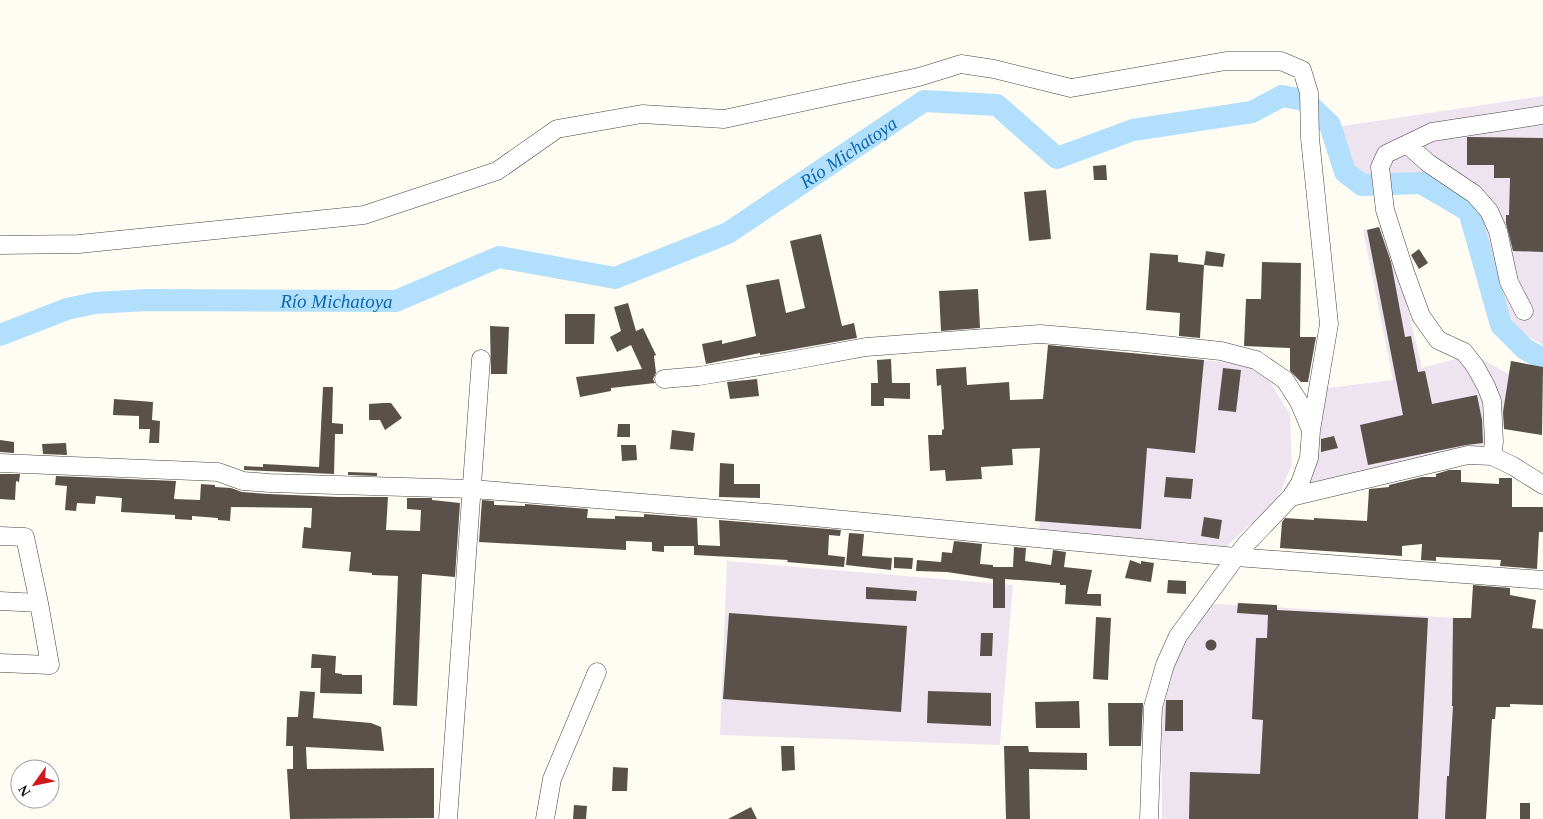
<svg xmlns="http://www.w3.org/2000/svg" width="1543" height="819" font-family="'Times New Roman',serif">
  <style>
    .industrial { fill: #eee4ef }
    .lines { fill: none; stroke-linecap: round; stroke-linejoin: round }
    .river { stroke: #b2e0fc; stroke-width: 22 }
    .building { fill: #5a514b }
    .minor-casing { stroke: #434343; stroke-width: 19 }
    .minor { stroke: #fff; stroke-width: 18 }
    .labels { text-anchor: middle; stroke-width: 5; stroke-linejoin: round; paint-order: stroke }
    .water-label { font-size: 19px; font-style: italic; fill: #0b67b0; stroke: #fff }
  </style>
  <rect width="100%" height="100%" fill="#fffdf3"/>
  <path class="industrial" d="M1543 96V345L1519 331 1500 301 1482 224 1452 188 1416 174 1358 177 1336 127Z
    M1388 226 1422 368 1473 354 1512 376 1499 445 1304 484 1312 460 1327 388 1393 380 1363 230Z
    M1050 346 1246 364 1268 379 1290 414 1292 464 1277 500 1227 546 1039 530Z
    M727 561 1013 585 1000 745 720 735Z
    M1217 604 1458 618 1448 819H1162L1161 693 1203 605Z"/>
  <g class="lines">
    <path class="river" id="s1" d="M0 335 67 309 95 303 148 300 396 301 499 257 615 278 728 233 924 101 997 105 1057 158 1133 130 1252 112 1282 96 1304 100 1330 125 1345 172 1362 185 1421 183 1469 211 1501 325 1525 349 1543 359"/>
  </g>
  <path class="building" d="M1467 137 1543 138V252L1513 251 1506 223V215H1509L1510 178H1494V165H1467Z
    M1106 165 1107 180H1094L1093 166Z
    M1046 190 1051 239 1029 241 1024 192Z
    M1379 227 1391 262 1405 337 1411 336 1418 372 1425 371 1432 404 1477 395 1482 420 1483 443 1466 445 1368 465 1360 425 1403 415 1367 230Z
    M821 234 842 326 854 323 857 338 760 355V353L706 364 702 344 722 340V344L756 336 746 285 779 279 786 313 805 308 790 241Z
    M1419 249 1428 263 1419 269 1411 255Z
    M1206 251 1225 254 1223 267 1204 265Z
    M1150 253 1178 255V262L1204 265 1200 338 1179 336 1180 313 1146 310Z
    M1262 262 1301 263 1300 337H1316L1308 382H1301L1290 371V348L1244 346 1246 299H1261Z
    M978 289 980 328 941 331 939 291Z
    M628 303 636 331 643 328 656 355 654 356 656 373 653 379 655 383 611 388V391L580 397 576 377 642 369 631 345 617 352 610 337 621 331 614 307Z
    M565 314H595L594 344H565Z
    M490 326 509 327 507 374H491Z
    M1048 345 1204 360 1195 453 1147 448 1141 529 1035 521 1040 448 1012 449 1013 465 981 467 982 479 946 481 945 470 930 471 928 435H942V430L944 429 941 385 937 386 936 369 966 367 967 385 1009 382 1010 400 1043 399Z
    M891 359 892 383H910V399L884 398V406H871V383H878L877 360Z
    M1511 361 1543 367 1542 435 1504 429 1503 412Z
    M1223 368 1241 370 1236 412 1218 410Z
    M757 379 759 396 730 399 727 382Z
    M323 387H333L332 423 343 424V434H335L334 474 244 470V466L263 467V464L319 467Z
    M114 399 153 402 152 420 160 421 159 443H149L150 429H139V416L113 415Z
    M383 403H391L402 418 385 430 380 420H369V404Z
    M618 424H630V437H617Z
    M672 430 695 433 693 451 670 449Z
    M1334 436 1338 448 1321 452V439Z
    M0 440 14 442V453L0 452Z
    M66 443 67 455 43 454 42 444Z
    M621 445H636L637 460 622 461Z
    M720 463 734 464V484H760V498L719 497Z
    M1449 470H1461V482L1499 484V478H1512V507H1543V532H1539L1537 569 1500 566 1501 560 1436 557V561L1421 560 1422 544 1402 546V556L1280 548 1282 522 1285 518 1314 520V518L1367 521 1369 489 1389 487V485L1422 477H1436V474Z
    M348 472 377 473V476L348 475Z
    M0 474H20L19 482 16 481 15 500 0 499Z
    M56 476 176 481 174 499 200 500 201 484 215 485V487L231 488 242 492 268 494 338 497H388L386 530 420 531 421 510 407 509V498H432V500L460 503 455 577 422 574 417 706 393 705 398 576 372 575V573L349 571 351 552 302 548 304 527 311 528 312 508 231 507 230 521 218 520V518L192 516V520L175 519V515L121 512 122 498 96 496 95 504 77 503 76 511 65 510 67 486 55 485Z
    M1166 477 1193 479 1191 499 1164 497Z
    M482 500 494 501V505L525 506V504L588 509 587 518 615 519V516L644 517V514L697 518 698 545 720 546 719 520 841 530 840 536 829 535 828 555 845 557 844 567 787 562 788 560 694 555V546H664V552L652 551V542L626 541V550L479 542Z
    M1204 517 1222 520 1219 539 1201 536Z
    M849 533 864 534 862 556 892 558 891 570 846 565Z
    M954 541 982 544 980 564 993 565V567H1013L1014 547 1026 548 1025 561 1051 565 1053 550 1066 552 1064 567 1092 570 1087 594H1101V606L1065 604 1066 585H1060V583L1005 579V608H993V579L947 572 916 571 917 560 941 562 942 552 952 553Z
    M894 557 913 558 912 569 894 568Z
    M1130 560 1141 564V561L1154 563 1151 582 1125 578Z
    M1168 580 1186 581V594L1167 593Z
    M1473 585 1510 588V595L1536 600 1532 628 1543 629V705L1510 704V707H1496L1495 719H1492L1486 819H1445L1447 776H1449L1453 706H1452L1453 618H1471Z
    M866 587 917 591 916 601 866 599Z
    M1238 603 1277 605V610L1428 618 1418 819H1189L1190 772 1260 774 1263 720 1252 719 1256 638H1267L1268 615 1237 613Z
    M729 613 907 626 901 712 723 699Z
    M1096 617 1111 618 1108 680 1093 679Z
    M981 633H993L992 656H980Z
    M1205.5 645a5.5 5.5 0 1 1 11 0a5.5 5.5 0 1 1-11 0Z
    M312 654 336 656 335 673 342 674V675H362V694L320 693 321 668H311Z
    M300 691 315 692 313 718 371 723 381 727 384 751 306 747 307 769 434 768V818L290 819 287 769H293V746H286L287 717H298Z
    M928 691 991 693V726L927 723Z
    M1166 700H1183V731H1165Z
    M1079 701 1080 728H1036L1035 702Z
    M1108 703H1143L1141 746H1109Z
    M781 746H794L795 770 782 771Z
    M1004 746H1028L1029 752 1087 753V770L1029 769 1030 819H1006Z
    M613 767 628 768 627 791H612Z
    M1520 803H1530V819H1520Z
    M574 805 587 806 586 819H573Z
    M751 807 757 819H728Z"/>
  <g class="lines">
    <defs>
      <path id="minor" d="M1407 144 1428 163 1474 194 1489 211 1498 231 1509 282 1524 311
        M0 245 79 244 364 215 497 171 557 129 642 114 724 119 919 77 961 64 994 69 1071 88 1226 61H1281L1302 70 1309 93 1310 138 1329 324 1311 430 1309 458 1300 483 1291 497 1247 543 1236 557 1178 636 1165 665 1153 707 1149 819
        M664 379 699 376 784 362 866 347 1040 334 1135 342 1221 351 1256 360 1285 380 1299 402 1311 430
        M1492 456 1494 442 1492 401 1486 386 1475 366 1464 352 1438 340 1421 316 1405 272 1385 210 1380 167 1386 154 1432 132 1543 115
        M0 463 218 472 243 481 269 483 472 489 792 515 1236 557 1543 580
        M1291 497 1468 455 1492 456 1513 466 1543 485
        M0 536 25 537 39 603 50 665 0 663
        M0 601 39 603
        M448 819 481 359
        M545 819 552 779 597 672"/>
    </defs>
    <use href="#minor" class="minor-casing"/>
    <use href="#minor" class="minor"/>
  </g>
  <g class="labels">
    <g class="water-label">
      <text dy="7" stroke="none"><textPath href="#s1" startOffset="898">Río Michatoya</textPath></text>
      <text dy="7" stroke="none"><textPath href="#s1" startOffset="342">Río Michatoya</textPath></text>
    </g>
  </g>
  <g transform="translate(35 784) rotate(237)"><circle r="24" fill="#ffffff" stroke="#9f9f9f"/>
  <path d="M0-4L9 19L0 12L-9 19Z" fill="#d0181f"/>
  <text y="-8" font-size="14" font-weight="bold" text-anchor="middle" fill="#101010">N</text>
  </g>
</svg>
